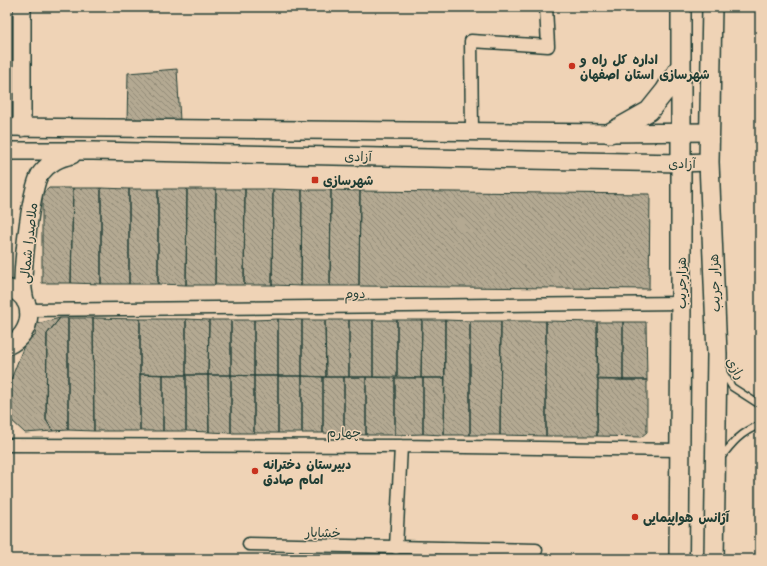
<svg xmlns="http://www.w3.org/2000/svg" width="767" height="566" font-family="'Architects Daughter','Playpen Sans Arabic',sans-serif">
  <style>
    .built { fill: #ddc6ab }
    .building { fill: url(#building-back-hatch); stroke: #1f3d34 }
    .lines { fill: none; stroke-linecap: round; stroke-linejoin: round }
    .lane-casing { stroke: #1f3d34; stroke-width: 9 }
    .street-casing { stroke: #1f3d34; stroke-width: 15 }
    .secondary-casing { stroke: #1f3d34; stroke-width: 20 }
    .primary-casing { stroke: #1f3d34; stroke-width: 22 }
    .lane { stroke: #efd3b6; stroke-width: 6 }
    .street { stroke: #efd3b6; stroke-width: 12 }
    .secondary { stroke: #efd3b6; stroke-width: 17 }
    .primary { stroke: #efd3b6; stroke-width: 19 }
    .poi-dot { fill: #c8321e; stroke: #efd3b6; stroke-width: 1.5 }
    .labels { text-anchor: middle; stroke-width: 3; stroke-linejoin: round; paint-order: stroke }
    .poi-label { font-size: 13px; font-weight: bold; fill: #1f3d34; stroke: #efd3b6; text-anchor: start }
    .street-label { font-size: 13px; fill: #1f3d34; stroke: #efd3b6 }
  </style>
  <defs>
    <pattern id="building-back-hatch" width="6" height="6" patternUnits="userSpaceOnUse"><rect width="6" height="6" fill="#b4a992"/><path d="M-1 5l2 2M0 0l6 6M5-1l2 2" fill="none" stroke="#928b78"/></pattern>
  </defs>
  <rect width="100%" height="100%" fill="#efd3b6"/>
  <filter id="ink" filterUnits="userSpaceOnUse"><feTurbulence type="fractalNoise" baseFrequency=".025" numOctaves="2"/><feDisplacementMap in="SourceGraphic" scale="8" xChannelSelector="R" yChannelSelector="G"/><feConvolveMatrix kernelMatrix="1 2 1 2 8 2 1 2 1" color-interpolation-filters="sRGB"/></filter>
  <g filter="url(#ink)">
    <path class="built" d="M754 429H760V559H754Z"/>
    <path class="building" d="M177 69 180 121 127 124 128 73Z
      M49 188H73L71 283H42V194Z
      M73 188H101V284L71 283Z
      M101 188 129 189V284H101Z
      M129 189H158V284H129Z
      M158 189H187L186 285 158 284Z
      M187 189H216L215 285H186Z
      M216 189H245L244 285H215Z
      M245 189H273L272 285H244Z
      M273 189 302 190 301 286 272 285Z
      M302 190H331L330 286H301Z
      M331 190 360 191 359 286H330Z
      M360 191 650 194 649 289 359 286Z
      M60 318 47 334 46 420 53 431 25 433 10 419V382L25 343 29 338 35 336 36 324Z
      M60 318H68V430L53 431 46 420 47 334Z
      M68 318H93L94 431 68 430Z
      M93 318 140 319V431H94Z
      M140 319H186V375L140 374Z
      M186 319 209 320 208 375H186Z
      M278 319V376H254V320Z
      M278 319 302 320V376H278Z
      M209 320H231V375H208Z
      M231 320H254V376L231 375Z
      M302 320H325L326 377 302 376Z
      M325 320H349V377H326Z
      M349 320H373V377H349Z
      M373 320H397V377H373Z
      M397 320H422L421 378 397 377Z
      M422 320H445V378H421Z
      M445 320 470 321V435H444Z
      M470 321H501L500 435H470Z
      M501 321H546V436L500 435Z
      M546 321 597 322 598 390H597V436H546Z
      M597 322H623V380L597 379Z
      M623 322H646L647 380H623Z
      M140 374 163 375V431H140Z
      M163 375H186V431H163Z
      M186 375H208L209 432 186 431Z
      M208 375H231V433L209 432Z
      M231 375 254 376V433H231Z
      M254 376H278V433H254Z
      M278 376H302V433H278Z
      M302 376 323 377V433H302Z
      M323 377H344V434L323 433Z
      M344 377H366V435L344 434Z
      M366 377 395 378V435H366Z
      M395 378H423V434L395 435Z
      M423 378H445L444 435 423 434Z
      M598 380H647V432L641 437 597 436Z"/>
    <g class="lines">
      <defs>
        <path id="lane" d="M723 372 732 387 760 405
          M720 459C732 443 741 432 760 425"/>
        <path id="street" d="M472 131 471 41 548 46 546 7
          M29 310 681 303
          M7 445 401 446 680 450
          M249 544 536 550
          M396 548 401 446"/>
        <path id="secondary" d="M7 127 610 133 709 132
          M22 128V7
          M7 151H93L680 163 709 162
          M7 288C38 296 34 335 7 346
          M25 301C24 295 22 288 23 282 23 265 31 183 41 173 50 162 59 158 72 155"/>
        <path id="primary" d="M712 7 709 162 717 354 714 559
          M610 133 649 111 665 91 680 67
          M679 559 681 303V7"/>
      </defs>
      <use href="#lane" class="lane-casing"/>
      <use href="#street" class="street-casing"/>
      <use href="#secondary" class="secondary-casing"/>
      <use href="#primary" class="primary-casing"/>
      <use href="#lane" class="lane"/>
      <use href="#street" class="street"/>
      <use href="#secondary" class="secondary"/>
      <use href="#primary" class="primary"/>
    </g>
  </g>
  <g class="poi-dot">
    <circle cx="572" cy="66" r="4"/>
    <rect x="311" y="176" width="8" height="8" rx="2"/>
    <circle cx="255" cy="471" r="4"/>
    <circle cx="635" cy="517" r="4"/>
  </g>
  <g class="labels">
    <g class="poi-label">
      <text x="580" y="64">اداره کل راه و<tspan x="580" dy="15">شهرسازی استان اصفهان</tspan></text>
      <text x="323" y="185">شهرسازی</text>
      <text x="263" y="469">دبیرستان دخترانه<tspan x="263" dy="15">امام صادق</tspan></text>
      <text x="643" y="522">آژانس هواپیمایی</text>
    </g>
    <g class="street-label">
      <text transform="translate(358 156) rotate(1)" y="5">آزادی</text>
      <text x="682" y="168">آزادی</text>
      <text transform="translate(28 243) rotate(-84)" y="5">ملاصدرا شمالی</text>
      <text transform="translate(681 283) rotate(-90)" y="5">هزارجریب</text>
      <text transform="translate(714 283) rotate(-92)" y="5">هزار جریب</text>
      <text transform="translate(355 293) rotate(-1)" y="5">دوم</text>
      <text transform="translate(736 368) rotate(59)" y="5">رازی</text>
      <text x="344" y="437">چهارم</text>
      <text transform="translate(323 532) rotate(1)" y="5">خشایار</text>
    </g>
  </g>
  <rect width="767" height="566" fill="none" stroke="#efd3b6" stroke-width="24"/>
  <rect x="12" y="12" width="743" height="542" fill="none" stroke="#1f3d34" stroke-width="1.5" filter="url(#ink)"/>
</svg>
